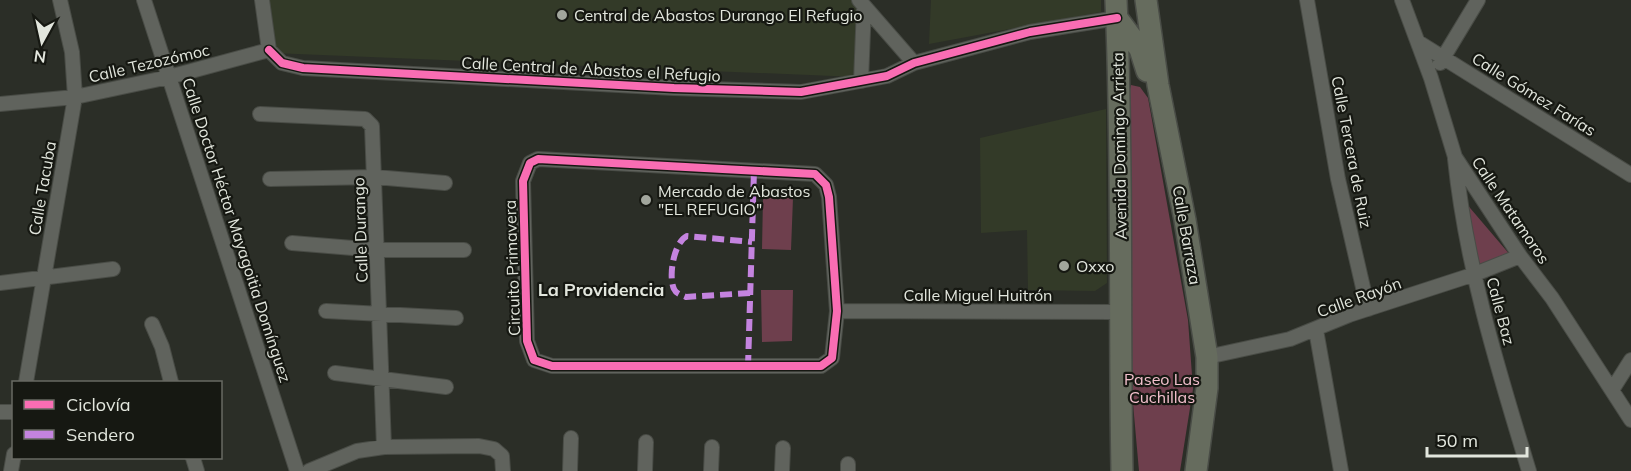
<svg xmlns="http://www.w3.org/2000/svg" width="1631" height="471" font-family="Mulish,sans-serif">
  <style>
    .built { fill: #333a28 }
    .green { fill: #6e3f4d }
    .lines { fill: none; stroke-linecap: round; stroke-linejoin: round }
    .street-casing { stroke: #494c46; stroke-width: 16 }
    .primary-casing { stroke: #494c46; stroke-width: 24 }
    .street { stroke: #60635d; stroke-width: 14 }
    .primary { stroke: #666c5e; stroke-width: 21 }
    .quiet { stroke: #c483df; stroke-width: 6; stroke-dasharray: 12 6; stroke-linecap: butt }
    .cycleway-casing { stroke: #161812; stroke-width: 11 }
    .cycleway { stroke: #f96db3; stroke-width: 8 }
    .poi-dot { fill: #a2a69d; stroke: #161812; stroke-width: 2 }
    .labels { text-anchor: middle; stroke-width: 4.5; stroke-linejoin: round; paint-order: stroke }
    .poi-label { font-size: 16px; fill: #e2e6dd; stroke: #161812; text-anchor: start }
    .street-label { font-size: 16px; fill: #e2e6dd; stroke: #161812 }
    .park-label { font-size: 16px; fill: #f3c0cd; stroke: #161812 }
    .neighbourhood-label { font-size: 18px; font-weight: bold; fill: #e2e6dd; stroke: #161812 }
  </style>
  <rect width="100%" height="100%" fill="#2b2e27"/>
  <path class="built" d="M257 0H854L862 9 857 77 273 53Z
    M931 0H1101V12L929 44Z
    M1106 109 1107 283 1095 291 1028 290 1027 230 981 233 980 138Z"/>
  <path class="green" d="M1131 85 1140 87 1148 98 1188 320 1193 389 1180 471H1139L1130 370 1128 98Z
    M1459 195 1511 256 1475 265Z
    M763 197 793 198 791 250 762 249Z
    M761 290H793L792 341 762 342Z"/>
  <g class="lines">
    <defs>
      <path id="street" d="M144 0 297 471
        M262 0 269 50
        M859 0 914 63
        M1307 0 1338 179 1368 309
        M1402 0 1431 78 1455 157 1520 256 1552 298 1631 420
        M1418 42 1631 175
        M269 50 282 63 303 68 674 88 801 92 887 76 914 63 1030 32 1117 18
        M1440 63 1478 0
        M861 81 864 6
        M0 104 75 97 169 77 269 50
        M260 114 365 119 372 126 384 447
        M538 159 815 174 826 185 829 197 837 311 832 358 821 366H552L534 360 527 341 523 181 530 163Z
        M1455 159C1466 266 1498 369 1529 471
        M270 179 375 177 445 183
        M292 243 377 250H464
        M0 283 113 269
        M326 311 456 318
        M837 311 1119 312
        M152 324 162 347 171 382
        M1316 330 1341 471
        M1207 357 1290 339 1349 315 1475 274 1520 256
        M335 373 446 387
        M26 382 75 97 72 52 60 0
        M1612 390 1631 360
        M0 412H14
        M193 458 197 471
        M11 471 14 454
        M309 471 357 451 384 447 479 446 494 449 502 456 503 471
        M570 471 571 438
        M645 471 646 442
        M711 471 712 447
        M782 471 783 448
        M848 471V464"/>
      <path id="primary" d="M1116 0C1123 157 1119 314 1122 471
        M1146 0 1158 85 1185 220 1207 357V388L1196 471
        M1117 18 1140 49 1147 71"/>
    </defs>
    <use href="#street" class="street-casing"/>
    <use href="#primary" class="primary-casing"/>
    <use href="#street" class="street"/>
    <use href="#primary" class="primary"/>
    <path class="quiet" d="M750 293 686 297C682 295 676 294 674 289 668 276 674 242 687 236L752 242
      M748 367 754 170"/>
    <defs>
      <path id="cycleway" d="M269 50 282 63 303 68 674 88 801 92 887 76 914 63 1030 32 1117 18
        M538 159 815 174 826 185 829 197 837 311 832 358 821 366H552L534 360 527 341 523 181 530 163Z"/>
    </defs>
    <use href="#cycleway" class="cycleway-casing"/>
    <use href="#cycleway" class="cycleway"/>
  </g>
  <g class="poi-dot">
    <circle cx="562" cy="15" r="6"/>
    <circle cx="646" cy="200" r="6"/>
    <circle cx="1064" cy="266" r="6"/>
  </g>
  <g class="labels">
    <g class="poi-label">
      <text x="574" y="21">Central de Abastos Durango El Refugio</text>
      <text x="658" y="197">Mercado de Abastos<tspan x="658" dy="18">"EL REFUGIO"</tspan></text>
      <text x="1076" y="272">Oxxo</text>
    </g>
    <g class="street-label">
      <text transform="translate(149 63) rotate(-13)" y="6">Calle Tezozómoc</text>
      <text transform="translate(591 69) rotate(3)" y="6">Calle Central de Abastos el Refugio</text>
      <text transform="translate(1534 94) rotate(32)" y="6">Calle Gómez Farías</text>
      <text transform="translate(1119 146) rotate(-91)" y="6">Avenida Domingo Arrieta</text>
      <text transform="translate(1352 152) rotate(79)" y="6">Calle Tercera de Ruiz</text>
      <text transform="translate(42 188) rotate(-80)" y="6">Calle Tacuba</text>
      <text transform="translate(1511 210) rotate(56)" y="6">Calle Matamoros</text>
      <text transform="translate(237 230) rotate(72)" y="6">Calle Doctor Héctor Mayagoitia Domínguez</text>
      <text transform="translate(360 230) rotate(-92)" y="6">Calle Durango</text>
      <text transform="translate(1187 235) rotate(80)" y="6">Calle Barraza</text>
      <text transform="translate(512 268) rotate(-92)" y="6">Circuito Primavera</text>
      <text x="978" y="301">Calle Miguel Huitrón</text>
      <text transform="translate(1359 297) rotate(-20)" y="6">Calle Rayón</text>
      <text transform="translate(1501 311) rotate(75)" y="6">Calle Baz</text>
    </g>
    <g class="park-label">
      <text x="1162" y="385">Paseo Las<tspan x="1162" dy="18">Cuchillas</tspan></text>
    </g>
    <g class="neighbourhood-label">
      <text x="601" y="296">La Providencia</text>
    </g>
  </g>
  <rect x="12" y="381" width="210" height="78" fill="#161812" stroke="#686a63" stroke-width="1.5"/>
  <rect x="24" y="400" width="30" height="9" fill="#f96db3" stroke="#686a63" stroke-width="1.5"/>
  <text x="66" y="411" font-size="18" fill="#e2e6dd">Ciclovía</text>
  <rect x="24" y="430" width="30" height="9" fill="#c483df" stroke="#686a63" stroke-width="1.5"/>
  <text x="66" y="441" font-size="18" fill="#e2e6dd">Sendero</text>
  <g transform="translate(42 42) rotate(188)" stroke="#161812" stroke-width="4.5" paint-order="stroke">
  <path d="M0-4.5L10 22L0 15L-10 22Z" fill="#e2e6dd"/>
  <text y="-9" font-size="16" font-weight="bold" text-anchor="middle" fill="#e2e6dd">N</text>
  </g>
  <path d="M1427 447v9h100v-9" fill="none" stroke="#e2e6dd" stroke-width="3"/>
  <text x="1436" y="447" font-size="18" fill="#e2e6dd" stroke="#161812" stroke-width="4.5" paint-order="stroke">50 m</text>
</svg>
